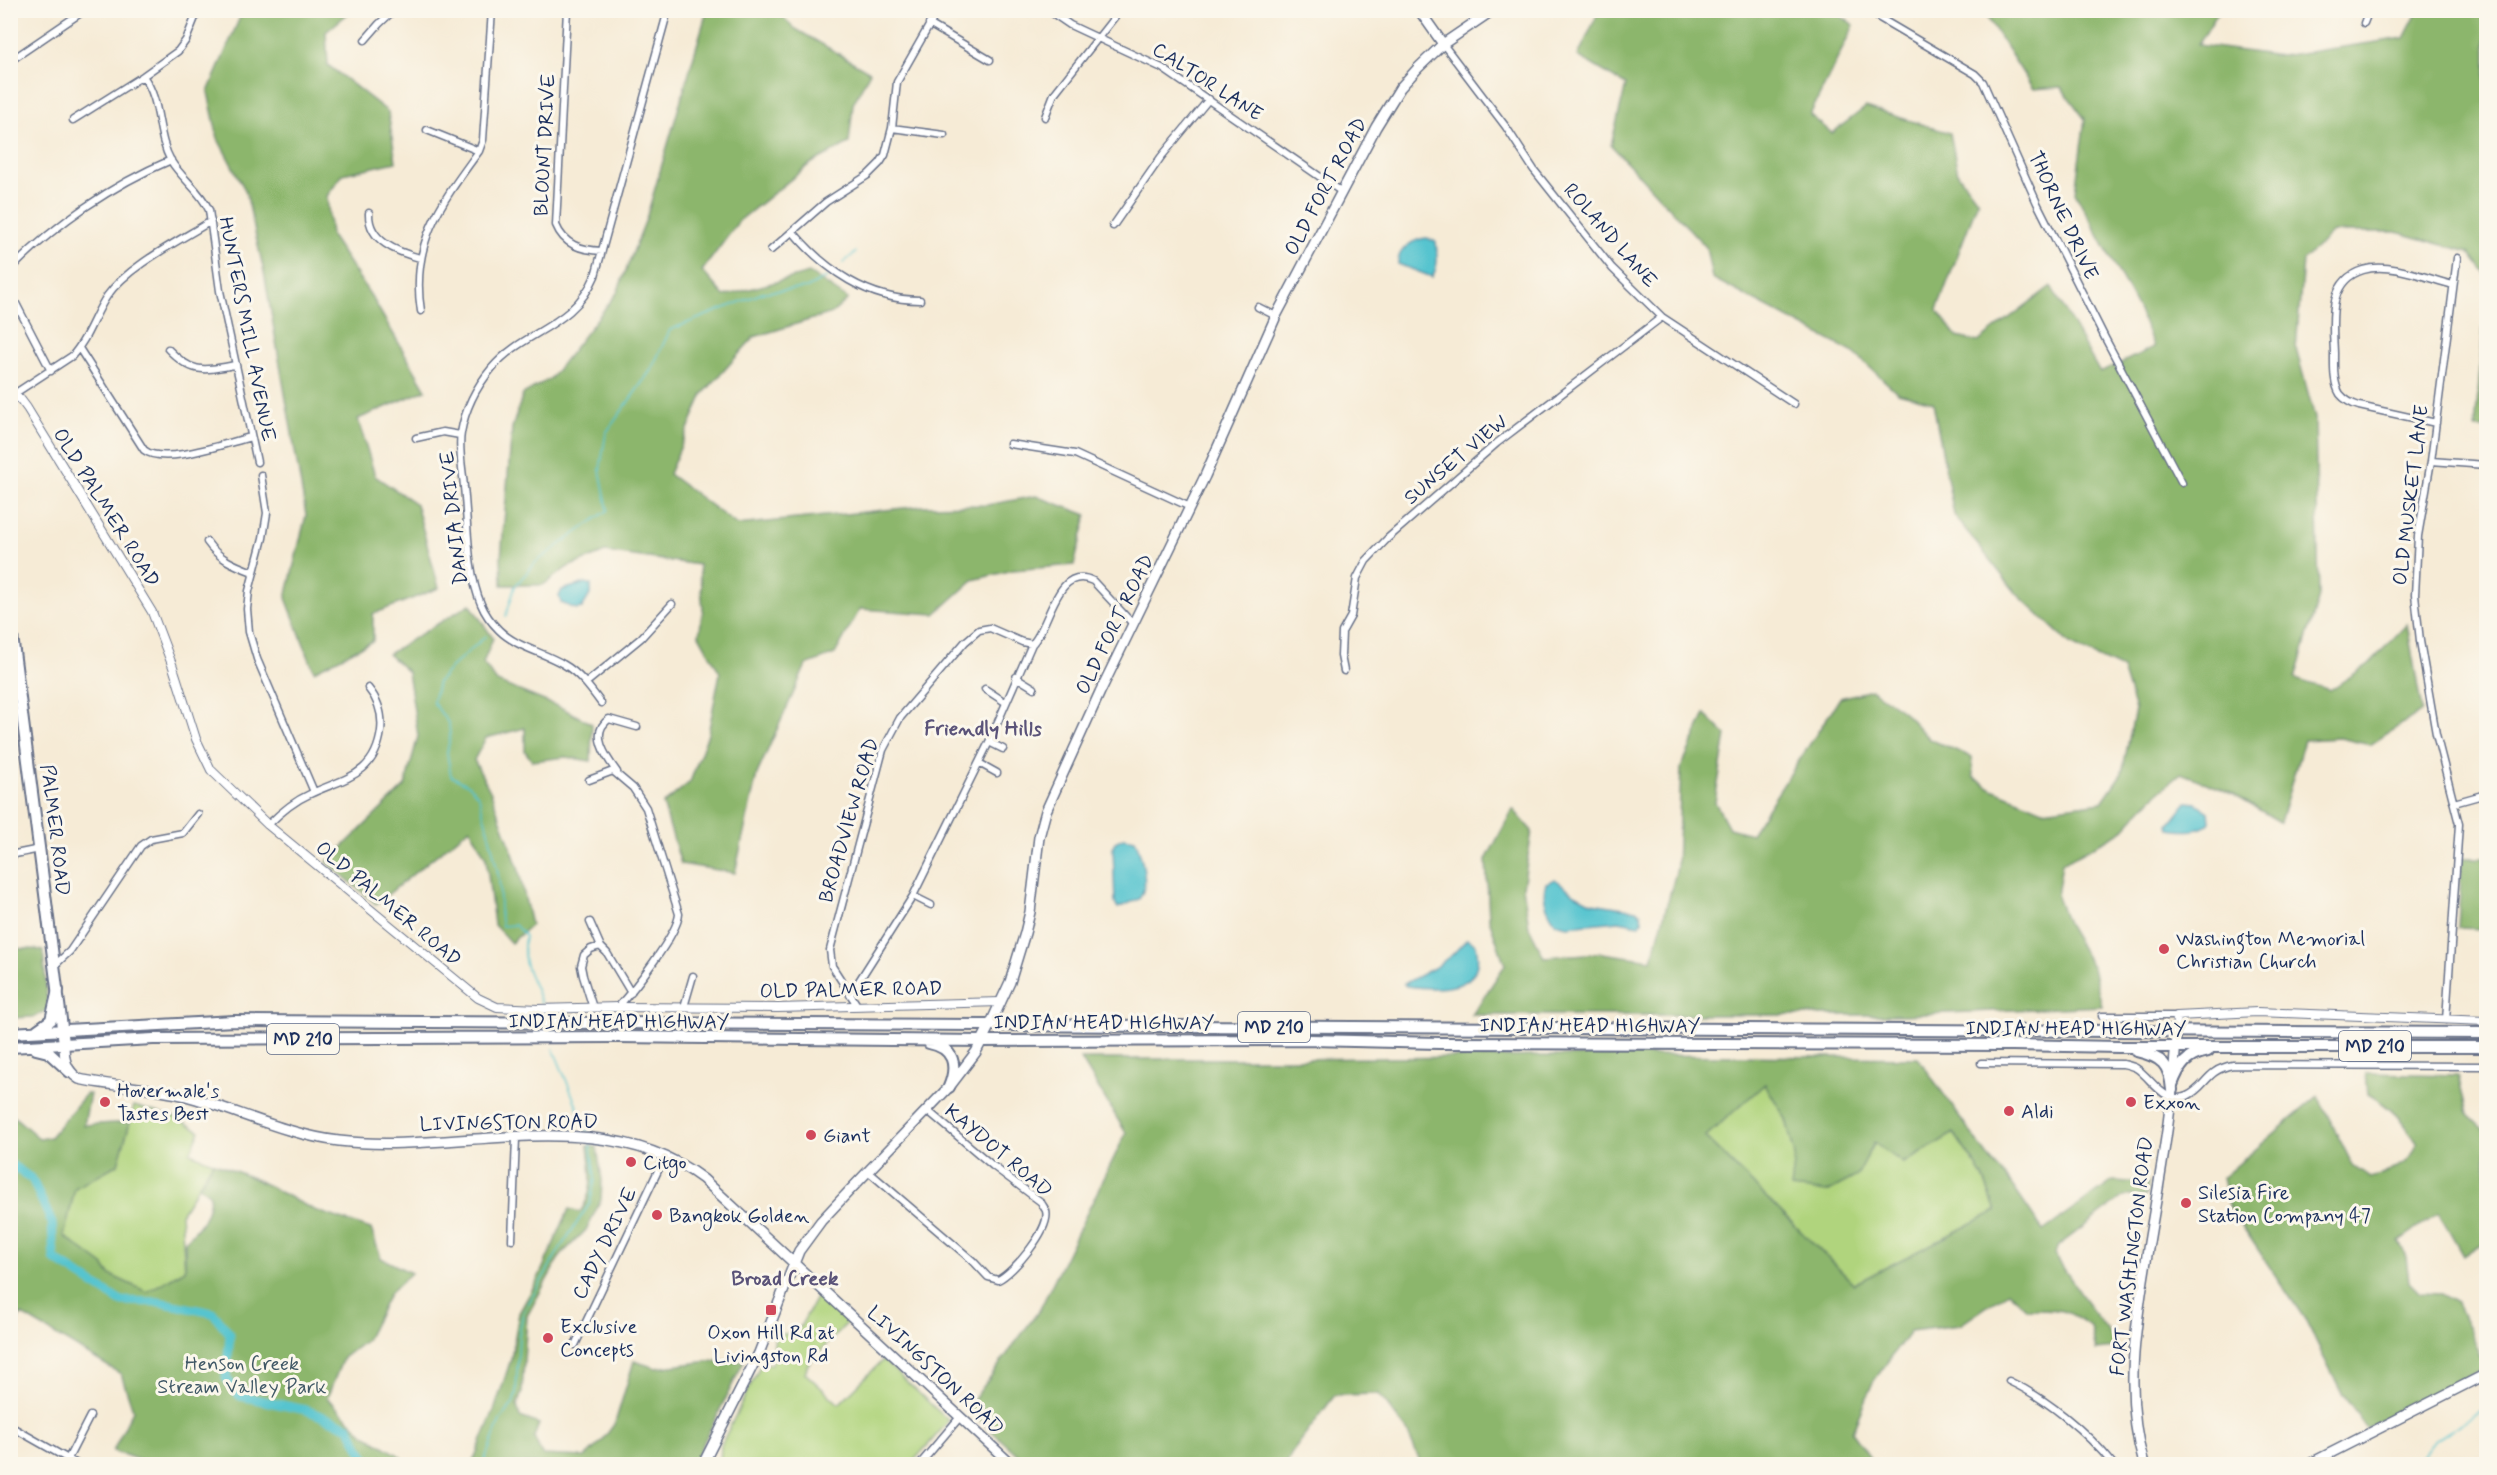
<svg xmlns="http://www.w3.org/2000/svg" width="2497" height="1475" font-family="Mynerve,sans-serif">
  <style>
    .green { fill: #b0d47d; stroke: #66826e; stroke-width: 1.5 }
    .forest { fill: #8cb66c; stroke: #547265; stroke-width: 1.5; fill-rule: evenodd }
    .water { fill: #57c4cf; stroke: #397a96; stroke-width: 1.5 }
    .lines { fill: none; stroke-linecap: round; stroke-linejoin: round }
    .stream { stroke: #57c4cf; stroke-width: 1.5 }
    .river { stroke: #57c4cf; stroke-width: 9 }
    .minor-casing { stroke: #687188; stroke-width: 9 }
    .tertiary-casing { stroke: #687188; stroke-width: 10 }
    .secondary-casing { stroke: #687188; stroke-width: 12 }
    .primary-casing { stroke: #687188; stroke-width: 14 }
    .trunk-casing { stroke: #687188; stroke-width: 14 }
    .minor { stroke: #fff; stroke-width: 6 }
    .tertiary { stroke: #fff; stroke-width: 8 }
    .secondary { stroke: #fff; stroke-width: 9 }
    .primary { stroke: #fff; stroke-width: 10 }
    .trunk { stroke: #fff; stroke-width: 10 }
    .poi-dot { fill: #d1495b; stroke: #fbf7ec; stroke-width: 2 }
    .labels { text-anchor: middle; stroke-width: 6; stroke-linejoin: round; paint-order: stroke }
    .shield { fill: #fbf7ec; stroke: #5e6b89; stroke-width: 1.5 }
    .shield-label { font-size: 18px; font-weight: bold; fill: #1b2f5e }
    .street-label { font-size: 20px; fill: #1b2f5e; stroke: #fbf7ec }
    .poi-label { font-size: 20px; fill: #1b2f5e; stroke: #fbf7ec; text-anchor: start }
    .park-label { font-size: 20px; fill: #405866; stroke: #fbf7ec }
    .neighbourhood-label { font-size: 21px; font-weight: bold; fill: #5a5379; stroke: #fbf7ec }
  </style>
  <rect width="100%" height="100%" fill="#fbf7ec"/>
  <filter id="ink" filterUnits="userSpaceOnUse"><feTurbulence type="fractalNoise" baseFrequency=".0167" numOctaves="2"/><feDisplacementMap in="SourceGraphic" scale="12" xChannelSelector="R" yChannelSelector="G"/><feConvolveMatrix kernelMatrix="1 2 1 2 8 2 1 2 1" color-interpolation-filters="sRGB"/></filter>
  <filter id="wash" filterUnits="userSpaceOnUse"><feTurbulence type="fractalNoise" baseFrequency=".008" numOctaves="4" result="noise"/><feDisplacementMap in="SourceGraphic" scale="24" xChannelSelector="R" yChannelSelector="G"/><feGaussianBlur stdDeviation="1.35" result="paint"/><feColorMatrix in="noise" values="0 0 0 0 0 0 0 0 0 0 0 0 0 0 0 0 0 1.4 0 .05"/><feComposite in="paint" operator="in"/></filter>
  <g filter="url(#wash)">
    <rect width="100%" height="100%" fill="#f6ebd6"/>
    <path class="green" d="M1765 1083 1786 1119 1795 1155 1827 1192 1856 1176 1875 1143 1903 1163 1954 1133 1983 1176 1996 1211 1854 1284 1705 1137Z
      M134 1106 177 1118 200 1131 190 1153 213 1162 181 1214 185 1270 147 1292 110 1275 104 1266 64 1236 75 1187 118 1164Z
      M820 1291 850 1320 808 1364 805 1373 839 1404 883 1360 949 1421 911 1464H720L721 1445 762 1362 772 1365 775 1334H796Z"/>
    <path class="forest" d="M243 10 351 11 326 32 328 65 388 112 396 162 343 174 327 196 331 236 373 299 426 390 358 419 375 476 416 504 439 588 373 614V641L314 671 286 598 306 515 264 272 246 192 218 139 208 92Z
      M707 11H777L794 28 870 72 853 104 849 143 810 164 739 221 702 271 724 296 809 273 848 299 832 313 754 337 703 394 669 474 737 525 923 506 987 505 1036 496 1087 515 1074 565 1013 570 973 580 935 614 860 609 835 654 806 665 757 774 735 873 681 864 663 804 690 782 708 734 720 673 699 635 703 610 699 565 605 552 568 567 543 585H502L501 558 512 428 523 394 551 378 617 293 646 219Z
      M1599 11H1833L1854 25 1810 115 1832 133 1866 107 1950 133 1958 174 1978 201 1937 310 1957 337 1978 342 2051 286 2100 373 2154 347 2138 309 2075 192 2085 119 2061 87 2033 89 1983 11H2219L2198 45 2281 56 2404 38 2418 11H2486V275L2469 252 2396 232H2333L2303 260 2296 349 2315 418 2319 596 2295 679 2330 690 2369 664 2407 624 2422 711 2370 745 2340 738 2304 740 2280 822 2229 792 2181 773 2152 798 2121 832 2062 863 2057 896 2068 926 2093 968 2102 1006 1904 1015H1472L1505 965 1489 919 1486 860 1513 809 1532 831 1523 887 1529 927 1544 957 1602 953 1652 960 1677 868 1681 768 1705 714 1726 735 1715 802 1729 828 1751 834 1840 698 1872 690 1903 711 1929 739 1972 757 1973 777 1992 789 2043 810 2102 802 2122 773 2135 710 2122 669 2070 644 2017 594 1954 515 1933 402 1898 393 1854 353 1712 278 1706 247 1611 145 1626 85 1578 56Z
      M2486 298V428H2475Z
      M470 604 493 638 483 663 497 682 564 709 592 724 591 761 566 757 532 761 525 751V728L486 738 474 760 491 793 518 867 531 925 511 943 494 925 486 858 470 828 376 904 327 862 405 786 418 736 408 672 388 654Z
      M2462 858H2486V929L2458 928Z
      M11 948 43 950 48 1010 33 1017 11 1018Z
      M1647 1055 1918 1058 1991 1161 2007 1178 2043 1231 2113 1181 2148 1183 2146 1196H2124L2058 1246 2054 1254 2089 1306 2116 1341 2115 1348 2096 1350 2091 1327C2065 1307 2058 1309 2027 1309L2008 1292 1960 1325 1910 1331 1873 1382 1852 1432 1874 1464H1421L1407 1431 1379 1394 1335 1395 1291 1454 1287 1464H1028L967 1409 1040 1309 1126 1133 1081 1059H1291ZM1765 1084 1786 1119 1795 1155 1791 1188 1827 1192 1857 1176 1874 1143 1903 1163 1954 1133 1983 1176 1996 1211 1854 1284 1705 1137Z
      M2366 1073 2458 1075 2467 1114 2483 1129H2486V1243L2463 1255 2439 1213 2399 1241 2406 1257 2409 1282 2420 1293 2441 1294 2457 1303 2486 1367 2367 1428 2343 1395 2306 1321 2228 1205 2222 1178 2318 1096 2353 1166 2370 1178 2384 1174 2407 1162 2417 1143C2404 1121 2391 1107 2368 1094Z
      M86 1094H90L84 1125 130 1122 118 1164 75 1188 64 1236 103 1265 110 1275 147 1292 185 1270V1241C200 1227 209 1216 210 1195L199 1186 213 1162 255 1179 314 1210 371 1229 381 1258 411 1273 390 1293 366 1340 343 1358 327 1398 365 1435 397 1454 409 1464H151L113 1451 133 1410 121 1374 21 1314 11 1333V1114L40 1139 50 1137Z
      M588 1146 597 1147 602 1180 601 1200 586 1230 560 1256 527 1316 522 1392 517 1406 520 1417 539 1424 534 1437 542 1455 585 1457 602 1441 615 1423 634 1361 656 1368 710 1361H744L693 1464H472L495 1408 511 1359 519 1313 538 1279 569 1209 580 1212C595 1192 591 1170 588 1146Z"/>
    <path class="water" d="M1427 238 1436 242C1437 255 1439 266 1432 277L1398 264C1397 249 1414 239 1427 238Z
      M586 583 591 585V593L582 608 576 609 561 603 559 596 562 590Z
      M2187 802 2196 803 2209 812 2210 822C2201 833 2183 831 2170 829L2169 825Z
      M1123 838 1135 840 1137 844C1142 860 1150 884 1139 899L1118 908 1115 903 1113 846 1115 842Z
      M1555 879 1575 894 1592 903 1636 910 1641 913 1642 922 1639 925 1619 921 1567 926 1556 923C1547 911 1541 898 1546 883Z
      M1467 939 1476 945C1487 993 1438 990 1406 986L1404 984 1434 968 1453 954Z"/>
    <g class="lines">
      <path class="stream" d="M843 263 856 252
        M506 616 515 586 536 562 608 510 600 470 606 433 651 370 670 330 765 292 807 288 827 277
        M486 636 451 667 438 682 433 702 449 724 450 737 447 753 451 776 470 786 479 797C486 824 494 851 499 879 501 895 498 910 502 926L515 925 525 936C520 968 532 974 541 1003
        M553 1048 588 1133
        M483 1464 501 1418 513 1404 516 1393 519 1335 523 1313 559 1250 590 1203 595 1178 590 1143
        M2416 1464 2435 1440 2486 1407"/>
      <path class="river" d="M10 1164 32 1179 52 1223 54 1259 120 1301 159 1302 213 1313 230 1334 226 1378 240 1396 306 1410 349 1427 365 1458 376 1464"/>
    </g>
  </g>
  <g filter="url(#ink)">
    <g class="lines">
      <defs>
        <path id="minor" d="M567 10 556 225C564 245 581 250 602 251
          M657 10 667 15
          M1048 10 1070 25 1162 68 1342 192
          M1866 10 1975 74 1983 82 2037 203 2105 338 2182 483
          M2364 23 2369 10
          M929 24 990 60
          M365 40 379 24 394 10
          M1443 44 1506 127 1534 170 1612 268 1662 317 1794 404
          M10 61 85 10
          M143 76C162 101 156 134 171 161 182 179 200 190 209 210L220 291 257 462
          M1045 117 1054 94 1120 10
          M73 120 143 76 178 51 186 40 198 10
          M892 128 944 135
          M427 130 479 151
          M369 213C368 241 397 252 420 258
          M1113 226 1161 157 1209 99
          M793 232C825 270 868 300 920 300
          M771 250 826 202 868 175 880 163 885 155 892 128 897 82 938 10
          M10 270C55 224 112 185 171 160
          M10 292 51 371
          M1258 307 1276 316
          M421 311C410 243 441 203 479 151L483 140 492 10
          M79 348 144 450C164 466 226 443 251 437
          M168 349C192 374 202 371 235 365
          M14 394 72 356C88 339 94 315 107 296 128 266 179 241 211 221
          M2436 423 2359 406C2352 404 2345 400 2340 394 2333 383 2334 366 2334 353 2333 323 2326 281 2363 270 2390 262 2426 278 2453 285
          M416 438 443 432 460 435
          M1010 444 1075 454 1190 507
          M2431 461 2486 465
          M261 475 267 513 263 538 249 591 247 609 249 632 257 659 314 792
          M207 542C219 559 234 565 253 572
          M1344 671 1341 656 1342 632 1351 616 1357 578 1366 561 1388 538 1497 443 1662 317
          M1016 677 1034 688
          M586 683 641 638 672 604
          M985 689 1005 702
          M601 703C590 688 579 673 563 664 543 652 516 647 499 630 492 623 485 614 481 604 467 572 468 523 464 487 463 471 458 449 461 433 465 409 477 386 492 368 524 330 573 328 595 276L668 10
          M989 742 1003 749
          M979 763 997 773
          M617 772C606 757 589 733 609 719L637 727
          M589 780 613 771 633 788 646 808 679 914C678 934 633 990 618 1007
          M2454 803 2486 794
          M268 825C280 813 294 801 310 794 344 778 375 776 381 731 383 714 378 700 368 688
          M10 855 40 849
          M913 896 931 905
          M590 922 601 947
          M55 965 70 951 141 846 151 839 183 833 198 814
          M850 995 913 896 989 742 1032 644
          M857 1005 832 966 830 950 883 750 900 718 965 642 979 630 990 628 1022 642 1032 644C1050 627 1056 563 1093 581L1133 624
          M684 1007 693 976
          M593 1008 583 976 581 966 584 955 591 949 600 946 607 953 631 993
          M2102 1016H2177
          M2446 1020 2459 824 2436 734 2420 641 2415 595 2418 536 2431 461 2457 258
          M1981 1063 2123 1064C2127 1065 2132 1066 2136 1068 2152 1078 2164 1106 2187 1096 2207 1087 2205 1070 2233 1065L2486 1066
          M869 1172 973 1261 988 1277 998 1280C1013 1273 1051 1229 1046 1211 1046 1210 1041 1203 1041 1202L993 1166 927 1110
          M512 1240 516 1138
          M575 1345 665 1156
          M2009 1381C2046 1398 2087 1432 2113 1464
          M10 1426 77 1464
          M68 1459 90 1416
          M920 1464 960 1417"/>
        <path id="tertiary" d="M10 392 21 400 27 408 152 612 173 667 196 739 211 770 268 825 478 998 497 1007 538 1009 618 1007 778 1008 1001 1002
          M2176 1031 2177 1016 2257 1012 2486 1021"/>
        <path id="secondary" d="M1419 10 1443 44
          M64 1043C64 1058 65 1070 79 1079 114 1087 151 1087 186 1096 237 1110 287 1135 339 1141 457 1155 601 1101 703 1179L1011 1464
          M703 1464 759 1353 799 1251 821 1221 852 1188 950 1086 976 1052 990 1025 1010 982 1025 933 1030 912 1039 837 1046 811 1100 692 1205 476 1276 316 1376 127 1400 88 1418 68 1443 44 1493 10
          M2144 1464C2124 1397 2135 1329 2146 1261 2158 1185 2174 1108 2176 1031
          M2309 1464 2486 1374"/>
        <path id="primary" d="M10 620 64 1043"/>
        <path id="trunk" d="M37 1030 51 1020 58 990
          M10 1033 234 1021 2486 1033
          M929 1043C954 1048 958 1065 949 1087
          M10 1047 153 1039 618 1037 982 1041 1311 1040 1439 1043 2012 1045 2119 1047H2486
          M36 1049 48 1052 70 1072
          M2136 1051C2162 1057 2170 1064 2172 1090
          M2172 1085C2179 1066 2186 1055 2208 1051"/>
      </defs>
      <use href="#minor" class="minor-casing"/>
      <use href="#tertiary" class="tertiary-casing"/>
      <use href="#secondary" class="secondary-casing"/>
      <use href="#primary" class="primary-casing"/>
      <use href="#trunk" class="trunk-casing"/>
      <use href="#minor" class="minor"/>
      <use href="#tertiary" class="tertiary"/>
      <use href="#secondary" class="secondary"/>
      <use href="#primary" class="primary"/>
      <use href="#trunk" class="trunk"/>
    </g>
  </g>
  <g class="poi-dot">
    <circle cx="2164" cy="949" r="6"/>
    <circle cx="105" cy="1102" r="6"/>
    <circle cx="2131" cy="1102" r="6"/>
    <circle cx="2009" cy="1111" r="6"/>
    <circle cx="811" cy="1135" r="6"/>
    <circle cx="631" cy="1162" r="6"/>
    <circle cx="2186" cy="1203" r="6"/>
    <circle cx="657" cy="1215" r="6"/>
    <rect x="765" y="1304" width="12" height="12" rx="3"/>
    <circle cx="548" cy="1338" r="6"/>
  </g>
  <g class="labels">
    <g class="shield">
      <rect x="1238" y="1012" width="72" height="30" rx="4.5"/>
      <rect x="267" y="1024" width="72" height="30" rx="4.5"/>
      <rect x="2339" y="1031" width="72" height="30" rx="4.5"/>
    </g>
    <g class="shield-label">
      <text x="1274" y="1033">MD 210</text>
      <text x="303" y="1045">MD 210</text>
      <text x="2375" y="1052">MD 210</text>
    </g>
    <g class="street-label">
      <text transform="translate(1208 81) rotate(33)" y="7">CALTOR LANE</text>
      <text transform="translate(544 145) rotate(-87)" y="7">BLOUNT DRIVE</text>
      <text transform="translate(1325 186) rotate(-62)" y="7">OLD FORT ROAD</text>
      <text transform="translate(2064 215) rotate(65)" y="7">THORNE DRIVE</text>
      <text transform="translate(1611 235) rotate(49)" y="7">ROLAND LANE</text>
      <text transform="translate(248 329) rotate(79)" y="7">HUNTERS MILL AVENUE</text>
      <text transform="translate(1455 459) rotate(-40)" y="7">SUNSET VIEW</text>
      <text transform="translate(2410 495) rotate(-83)" y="7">OLD MUSKET LANE</text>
      <text transform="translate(107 507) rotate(58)" y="7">OLD PALMER ROAD</text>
      <text transform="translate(453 518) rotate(-96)" y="7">DANIA DRIVE</text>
      <text transform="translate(1114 624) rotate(-64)" y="7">OLD FORT ROAD</text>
      <text transform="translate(848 820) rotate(-74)" y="7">BROADVIEW ROAD</text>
      <text transform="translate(56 830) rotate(83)" y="7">PALMER ROAD</text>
      <text transform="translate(389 903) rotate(40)" y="7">OLD PALMER ROAD</text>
      <text transform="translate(851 989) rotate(-1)" y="7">OLD PALMER ROAD</text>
      <text x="619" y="1028">INDIAN HEAD HIGHWAY</text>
      <text x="1104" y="1029">INDIAN HEAD HIGHWAY</text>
      <text x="1590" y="1032">INDIAN HEAD HIGHWAY</text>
      <text x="2076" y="1035">INDIAN HEAD HIGHWAY</text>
      <text transform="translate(509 1122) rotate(-1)" y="7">LIVINGSTON ROAD</text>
      <text transform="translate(999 1150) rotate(40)" y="7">KAYDOT ROAD</text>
      <text transform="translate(604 1243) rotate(-64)" y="7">CADY DRIVE</text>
      <text transform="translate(2131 1256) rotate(-83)" y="7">FORT WASHINGTON ROAD</text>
      <text transform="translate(936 1370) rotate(43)" y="7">LIVINGSTON ROAD</text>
    </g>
    <g class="poi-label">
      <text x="2176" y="945">Washington Memorial<tspan x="2176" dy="23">Christian Church</tspan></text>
      <text x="117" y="1097">Hovermale's<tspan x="117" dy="23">Tastes Best</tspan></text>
      <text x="2143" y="1109">Exxon</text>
      <text x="2021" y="1118">Aldi</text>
      <text x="823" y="1142">Giant</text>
      <text x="643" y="1169">Citgo</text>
      <text x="2198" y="1199">Silesia Fire<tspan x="2198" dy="23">Station Company 47</tspan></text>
      <text x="669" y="1222">Bangkok Golden</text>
      <text x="560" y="1333">Exclusive<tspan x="560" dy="23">Concepts</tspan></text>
      <text x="771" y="1339" text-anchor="middle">Oxon Hill Rd at<tspan x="771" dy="23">Livingston Rd</tspan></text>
    </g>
    <g class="park-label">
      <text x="242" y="1370">Henson Creek<tspan x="242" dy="23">Stream Valley Park</tspan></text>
    </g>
    <g class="neighbourhood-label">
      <text x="983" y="735">Friendly Hills</text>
      <text x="785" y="1285">Broad Creek</text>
    </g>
  </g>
  <rect width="2497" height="1475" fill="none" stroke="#fbf7ec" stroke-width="36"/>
</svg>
